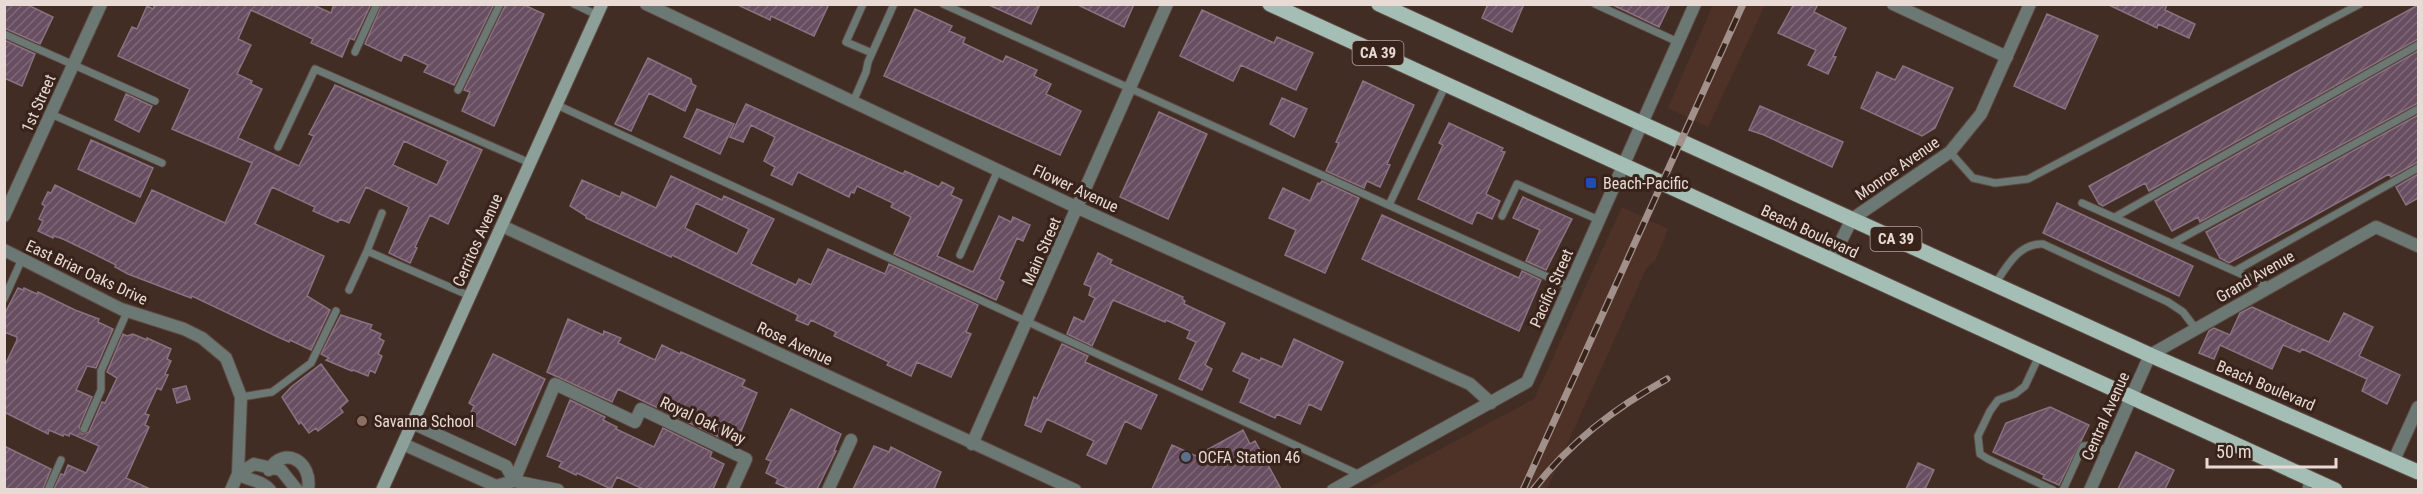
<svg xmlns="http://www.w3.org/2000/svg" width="2423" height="494" font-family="'Roboto Condensed',sans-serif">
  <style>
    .built { fill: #4e3227 }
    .building { fill: url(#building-hatch); stroke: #897382; stroke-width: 1.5; fill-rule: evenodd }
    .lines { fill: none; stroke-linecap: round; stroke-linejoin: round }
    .lane-casing { stroke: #5d4941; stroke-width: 9 }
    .street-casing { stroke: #5d4941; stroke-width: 14 }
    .secondary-casing { stroke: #5d4941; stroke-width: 14 }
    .primary-casing { stroke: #5d4941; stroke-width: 17 }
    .lane { stroke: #6c7874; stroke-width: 7 }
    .street { stroke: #6c7874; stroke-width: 12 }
    .secondary { stroke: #8c9f99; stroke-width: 12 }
    .primary { stroke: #a5beb5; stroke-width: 15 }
    .rail-casing { stroke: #a2918a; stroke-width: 7 }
    .rail { stroke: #38231b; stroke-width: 4.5; stroke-dasharray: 14; stroke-linecap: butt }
    .transit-dot { fill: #1a4fb4; stroke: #38231b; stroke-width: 2 }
    .education-dot { fill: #8d6e63; stroke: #38231b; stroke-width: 2 }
    .service-dot { fill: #5c6f8a; stroke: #38231b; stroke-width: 2 }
    .labels { text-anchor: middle; stroke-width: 6; stroke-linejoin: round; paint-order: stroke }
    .shield { fill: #38231b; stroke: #b3a39c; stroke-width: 1.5 }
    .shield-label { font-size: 15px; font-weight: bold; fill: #e8dad4 }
    .street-label { font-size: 16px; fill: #e8dad4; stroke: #38231b }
    .poi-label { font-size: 16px; fill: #e8dad4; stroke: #38231b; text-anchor: start }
  </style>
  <defs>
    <pattern id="building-hatch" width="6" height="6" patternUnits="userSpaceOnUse" patternTransform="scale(1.5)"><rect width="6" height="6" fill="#684e60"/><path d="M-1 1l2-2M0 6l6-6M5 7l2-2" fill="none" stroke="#7e6776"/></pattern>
  </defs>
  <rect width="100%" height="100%" fill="#422d25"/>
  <path class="built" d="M1713 5H1765L1708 127 1668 108Z
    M1622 207 1668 229 1655 261 1647 267 1547 489H1366L1534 399Z"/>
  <path class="building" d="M4 4H26L53 17 40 44 4 28Z
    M155 4H311L331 13 334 4H371L354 40 350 38 342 57 311 43 313 39 251 10 238 39 251 45 237 74 252 81 251 84 262 89 238 138 299 166 314 136 309 134 335 85 482 150 448 224 430 215 415 247 417 248 410 263 389 253 409 207 366 187 349 223 340 219 338 222 313 211 315 207 272 187 255 224 324 256 307 296 330 310 311 350 290 340 289 342 278 337 192 296 191 298 128 274 115 267 116 265 98 256 63 239 54 236 53 238 38 231 43 221 39 219 45 206 42 204 48 192 51 193 55 185 135 224 152 190 225 223 252 163 172 129 190 89 118 56 132 27 137 29 147 6 153 9ZM404 141 448 161 437 185 393 165Z
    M382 4H494L454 85 424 72 428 65 404 54 401 61 365 44Z
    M506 4H522L544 14 494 126 462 111 470 92 464 90Z
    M736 4H829L814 36 771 16 770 20Z
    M987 4H1040L1031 24Z
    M1076 4H1134L1124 27Z
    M1488 4H1524L1512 32 1482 18Z
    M1611 4H1670L1659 27Z
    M1794 4H1818L1814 12 1846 28 1833 56 1836 57 1828 74 1808 65 1816 50 1778 33Z
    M2107 4H2167L2165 10 2195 24 2189 38 2158 24 2157 28Z
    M2418 5V39L2149 191 2145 183 2103 206 2099 204 2089 186Z
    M915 9 952 26 949 31 965 38 963 43 1003 62 1006 56 1037 70 1034 76 1051 84 1046 94 1081 111 1060 155 884 76Z
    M1202 10 1274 43 1277 37 1313 53 1296 90 1241 65 1233 81 1180 56Z
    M2047 14 2098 36 2065 109 2014 86Z
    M4 40 35 54 22 86 4 78Z
    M2418 51V103L2200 222 2198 217 2172 231 2155 201Z
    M648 58 691 79 692 84 696 86 685 111 649 93 631 131 615 124Z
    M1903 66 1953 88 1935 128 1922 136 1861 108 1877 72 1895 80Z
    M1363 81 1414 105 1387 164 1390 165 1380 187 1367 181 1364 188 1326 171 1339 143 1336 142Z
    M126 94 152 106 139 132 115 120Z
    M1282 98 1307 109 1294 137 1270 124Z
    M746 104 903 174 905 171 939 187 942 182 954 188 951 195 962 200 937 256 973 272 999 216 1011 222 1013 217 1030 225 1023 241 1017 238 999 279 1004 282 996 300 894 254 911 217 891 207 893 203 857 186 854 193 851 192 849 197 798 172 792 185 771 175 775 167 764 161 775 137 751 125 743 142 730 137Z
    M1760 106 1843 142 1832 167 1764 135 1749 130Z
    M697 109 734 124 720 154 684 137Z
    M1159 112 1207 134 1168 219 1120 197Z
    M2418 115V162L2391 177 2389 174 2229 263 2220 258 2206 232Z
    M1449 123 1503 148 1501 151 1505 152 1486 194 1500 201 1492 219 1477 212 1472 224 1418 199 1443 145 1439 143Z
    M91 140 153 168 140 197 78 169Z
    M2418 174V198L2406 205 2396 187Z
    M671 176 722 200 724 196 774 219 751 264 796 285 799 279 811 285 828 249 885 274 889 264 978 305 966 332 971 334 951 377 917 362 911 376 887 365 889 362 834 336 836 332 811 320 808 325 796 320 798 315 672 255 671 257 586 218V216L570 206 582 180 620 197 622 192 656 208ZM696 203 749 229 737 254 685 228Z
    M1322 181 1359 198 1325 273 1285 255 1296 230 1269 218 1283 188 1310 201 1318 183 1320 184Z
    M1523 197 1572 219 1546 270 1526 261 1540 230 1513 218Z
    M2057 203 2193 266 2179 296 2043 233Z
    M1382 215 1519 278 1522 271 1541 280 1519 331 1362 259Z
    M1098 253 1112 260 1110 264 1183 297 1182 299 1185 301 1184 304 1225 323 1205 365 1212 369 1202 390 1179 379 1196 342 1187 338 1190 331 1166 320 1165 322 1113 300 1092 346 1067 334 1074 317 1084 322 1095 298 1089 295 1091 287 1084 284Z
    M18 288 23 290 24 288 37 294 38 292 75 310 99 319 98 322 113 329 96 368 87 366 76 390 92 397 79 427 82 434 89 432 102 402 105 403 117 378 107 372 123 334 127 336 133 334 147 340V338L171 349 167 359 171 361 165 374 168 375 161 390 157 388 145 414 149 415 145 425 149 427 126 478 150 489H54L61 474 64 475 68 465 86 473 99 446 70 433 69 436 64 434 63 436 49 430 48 434 4 412V367L17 340V337L4 332V315Z
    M2252 307 2329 342 2344 313 2373 327 2359 356 2400 375 2387 404 2362 391 2367 379 2302 349 2300 352 2283 345 2272 369 2220 345 2214 359 2199 353 2209 331 2214 328 2230 335 2240 313Z
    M341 315 372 325 370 329 381 334 379 338 384 341 378 354 382 356 375 373 370 370 368 376 353 370 352 371 326 360 329 358 321 354Z
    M568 319 603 335 604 331 621 338 618 343 655 360 662 345 680 354 681 352 745 380 742 386 757 393 737 441 721 434 719 437 618 389 612 402 547 372Z
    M1294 339 1343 362 1321 410 1309 404 1300 424 1277 414 1275 418 1240 402 1250 379 1233 371 1242 353 1260 361 1261 358 1282 367Z
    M1062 344 1088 356 1085 362 1157 395 1141 429 1125 421 1106 464 1087 455 1094 441 1047 419 1041 432 1025 425 1034 397 1037 399Z
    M493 354 545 379 515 445 467 421 474 406 469 403Z
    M321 364 348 401 340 408 343 412 318 431 316 428 309 433 301 422 299 424 282 397 291 387Z
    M186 386 190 399 177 403 173 389Z
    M570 400 605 417 603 420 617 427 616 429 654 447 663 428 712 452 710 457 724 464 713 489H643L617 477 611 489 577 473 576 475 559 467 562 462 547 456Z
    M2050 407 2089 425 2059 485 2043 478 2044 475 1993 452 2006 423Z
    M791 409 841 434 834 451H836L817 489H790L776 483 778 479 766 473 771 461 766 459Z
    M1243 430 1250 444 1255 441 1281 489H1152L1172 445 1196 456Z
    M4 446 51 469 43 489H4Z
    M874 446 889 452 891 447 941 472 934 489H853Z
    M2136 452 2174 470 2165 489H2118Z
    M1918 463 1934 470 1925 489H1906Z"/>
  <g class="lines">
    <defs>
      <path id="lane" d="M574 4 597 15
        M863 4 846 42 872 53
        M943 4 1570 287
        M1595 4 1678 42
        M4 34 155 101
        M355 52 377 4
        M458 90 500 4
        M853 102 866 72 868 62 894 4
        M557 105 1360 475
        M51 114 162 163
        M278 147 315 69 530 163
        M1950 152 1973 178 1995 183 2028 179 2360 4
        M2082 203 2270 287
        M1389 205 1446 84
        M1502 216 1517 184 1599 220
        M2115 217 2418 45
        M2173 243 2418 109
        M367 251 382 213
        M960 255 998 170
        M2235 271 2418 168
        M1995 284C2007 266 2019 243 2043 244L2168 302 2183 312 2196 329
        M349 290 367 251 470 296
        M4 299 22 259
        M2039 356 2025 386 2015 394 1998 400 1990 411 1978 436 1980 454 1988 459 2053 490
        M241 397 272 392 311 363 336 311
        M84 429 101 390V371L127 312
        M48 490 61 460
        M2063 490 2083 446 2093 445 2108 451
        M2306 490 2308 477"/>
      <path id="street" d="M646 4 1078 208 1470 384 1491 403
        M1893 4 2007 57
        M4 216 101 4
        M502 226 1075 490
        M4 250 121 309 184 329 202 338 226 358 241 397 238 474 231 490
        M1831 261 1852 219 1950 152 1981 114 2030 4
        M412 423 506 466 514 481
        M403 444 496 486 514 481 558 490
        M972 444 1167 4
        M2394 460 2418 407
        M269 470C284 445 313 461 308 490
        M514 481 555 384 635 422 641 409 746 459 732 490
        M270 490C262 480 249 481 238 474L254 464 281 470 297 490
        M828 490 851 440
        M1333 490 1527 382 1695 4
        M2090 490 2150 355 2376 227 2418 246"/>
      <path id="secondary" d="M382 490 602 4"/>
      <path id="primary" d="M1270 4 2335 490
        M1379 4 2150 355 2418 472"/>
    </defs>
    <use href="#lane" class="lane-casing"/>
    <use href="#street" class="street-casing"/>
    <use href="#secondary" class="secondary-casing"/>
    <use href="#primary" class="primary-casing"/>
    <use href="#lane" class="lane"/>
    <use href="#street" class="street"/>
    <use href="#secondary" class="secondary"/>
    <use href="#primary" class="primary"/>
    <defs>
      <path id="rail" d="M1523 490 1743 4
        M1533 490C1570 442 1615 408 1667 379"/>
    </defs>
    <use href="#rail" class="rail-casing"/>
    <use href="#rail" class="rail"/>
  </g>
  <rect class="transit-dot" x="1585" y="177" width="12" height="12" rx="3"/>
  <circle class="education-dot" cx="362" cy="421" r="6"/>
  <circle class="service-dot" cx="1186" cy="457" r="6"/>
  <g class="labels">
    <g class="shield">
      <rect x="1352.5" y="41" width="51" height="24" rx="4.5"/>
      <rect x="1870.5" y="227" width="51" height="24" rx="4.5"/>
    </g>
    <g class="shield-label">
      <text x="1378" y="58">CA 39</text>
      <text x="1896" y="244">CA 39</text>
    </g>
    <g class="street-label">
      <text transform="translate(38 103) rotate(-66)" y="6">1st Street</text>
      <text transform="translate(1897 168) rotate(-35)" y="6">Monroe Avenue</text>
      <text transform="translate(1076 188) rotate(25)" y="6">Flower Avenue</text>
      <text transform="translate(1810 231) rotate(25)" y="6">Beach Boulevard</text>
      <text transform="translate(477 240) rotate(-66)" y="6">Cerritos Avenue</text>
      <text transform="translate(1041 251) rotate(-66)" y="6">Main Street</text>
      <text transform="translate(87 272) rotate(25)" y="6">East Briar Oaks Drive</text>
      <text transform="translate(2255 276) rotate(-30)" y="6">Grand Avenue</text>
      <text transform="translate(1551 288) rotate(-66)" y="6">Pacific Street</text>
      <text transform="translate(795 343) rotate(25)" y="6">Rose Avenue</text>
      <text transform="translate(2266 385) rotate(23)" y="6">Beach Boulevard</text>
      <text transform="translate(2105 416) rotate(-66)" y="6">Central Avenue</text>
      <text transform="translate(703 420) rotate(25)" y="6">Royal Oak Way</text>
    </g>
    <g class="poi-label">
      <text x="1603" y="189">Beach-Pacific</text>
      <text x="374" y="427">Savanna School</text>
      <text x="1198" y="463">OCFA Station 46</text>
    </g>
  </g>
  <rect width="2423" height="494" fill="none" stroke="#e8dad4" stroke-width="12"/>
  <path d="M2207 458v9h129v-9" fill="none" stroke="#e8dad4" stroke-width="3"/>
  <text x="2216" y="458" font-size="18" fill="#e8dad4" stroke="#38231b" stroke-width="4.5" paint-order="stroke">50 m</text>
</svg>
